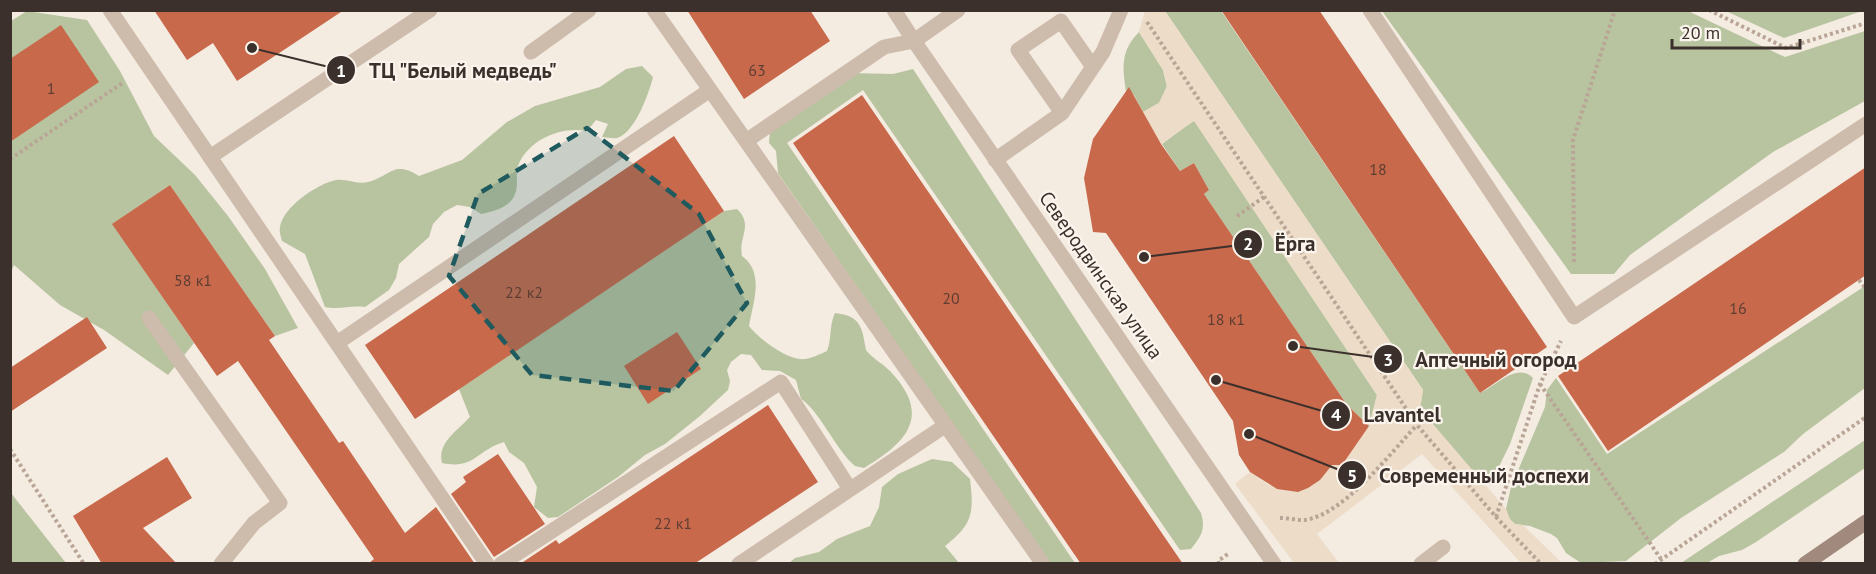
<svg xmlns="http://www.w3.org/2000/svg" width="1876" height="574" font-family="'PT Sans',sans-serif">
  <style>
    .green { fill: #b8c4a0 }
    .plaza { fill: #ecdcc8 }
    .building { fill: #c8694b }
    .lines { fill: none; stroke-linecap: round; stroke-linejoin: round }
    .path { stroke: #b9a596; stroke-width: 4; stroke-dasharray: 3 3; stroke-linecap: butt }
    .service { stroke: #cdbbac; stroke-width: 15 }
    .minor { stroke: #cdbbac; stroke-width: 15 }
    .secondary { stroke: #a18a7d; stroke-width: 15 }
    .marked { fill: #1f5a5e; fill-opacity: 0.2; stroke: #1f5a5e; stroke-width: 4.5; stroke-dasharray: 12 8; stroke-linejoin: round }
    .labels { text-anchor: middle; stroke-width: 4.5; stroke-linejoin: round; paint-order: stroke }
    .number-label { font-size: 16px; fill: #5e3e33 }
    .street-label { font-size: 20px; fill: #3b302b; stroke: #fbf5ee }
    .leader { fill: none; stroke: #3b302b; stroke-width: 2 }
    .callout-dot { fill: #3b302b; stroke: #fbf5ee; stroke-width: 2 }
    .mark-label { font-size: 18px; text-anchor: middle; font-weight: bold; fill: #fff }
    .callout-label { font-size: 21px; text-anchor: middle; font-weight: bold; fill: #3b302b; stroke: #fbf5ee; stroke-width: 4.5; stroke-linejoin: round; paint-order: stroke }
  </style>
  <rect width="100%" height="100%" fill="#f4ebe1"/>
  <path class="green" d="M27 11 87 20 120 71 154 136 195 175 228 216 265 269 298 328 275 336 170 185 113 224 194 343 168 375 104 330 60 305 14 265 11 272V21Z
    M1165 11H1221L1480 393C1497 385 1517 362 1533 378L1510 444 1490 485C1470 479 1436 426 1420 408L1423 390Z
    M1382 11H1688L1785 57 1865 31V101L1773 152 1630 255 1614 274H1571Z
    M1726 11H1862L1784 38Z
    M1139 32 1163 70 1167 87 1159 103 1143 112 1134 95 1126 91C1122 67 1121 50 1139 32Z
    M642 66 653 77C649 93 635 133 617 138 613 139 606 137 602 137L608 124 596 120 587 131C562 126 528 139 518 166 515 175 519 185 515 194 510 208 493 211 481 214L470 207 457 205 444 212 433 224 429 237 399 264 396 278 389 290 365 307C350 305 340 310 325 307L305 254 282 241C281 237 279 231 280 227 283 207 317 184 336 180 346 178 358 185 368 182 392 175 394 160 419 176L462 160 507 122 535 106 600 87 626 69Z
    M913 69 1201 513C1206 530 1201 536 1191 549L1180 550 863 90 787 143 1075 563H1049L778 173 776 151 769 143 770 131 850 73 893 74Z
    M1194 120 1377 395 1369 426 1347 405 1204 194 1209 190 1194 163 1180 171 1162 144Z
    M737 209C754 225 738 237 742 256 765 273 753 302 749 326 759 339 788 361 805 359 813 358 820 354 827 351 832 338 829 326 835 313 861 316 862 327 866 350 873 359 882 363 890 371 932 415 908 442 864 468L855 466C835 449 820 411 801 399L796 380 780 371 762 370 751 355 741 354 731 362 727 370 730 381 728 390 700 416 665 444 645 455 618 477 558 517 548 518 534 507 537 487 524 463 509 452 504 442C477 450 474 470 442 463 437 443 457 431 470 417L459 389 724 211Z
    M1865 286V388L1803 434 1784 452 1681 518 1626 561 1581 563 1566 553 1557 538 1551 534 1530 526 1515 524 1509 519 1506 509 1511 487 1545 407 1547 390 1556 378 1607 454Z
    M1865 440V468L1756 542 1742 550 1719 556 1707 563H1681Z
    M932 459 952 462 970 479C974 513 973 524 945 546L959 563H789L795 558 819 552 837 539 870 526 879 507 882 487 898 474Z
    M10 492 11 493 66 563H11Z"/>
  <path class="plaza" d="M1145 11H1165L1423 390 1420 409 1506 509 1510 519 1515 524 1523 525 1562 563H1521L1422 454 1317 534 1339 563H1294L1235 484 1250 472 1267 484 1287 491H1298L1320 480 1332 465 1342 464 1369 426 1377 395 1194 121 1161 144 1143 112 1159 103 1167 86 1163 70 1139 32Z"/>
  <path class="building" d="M154 10H344L237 81 213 43 187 60Z
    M687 10H810L830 41 744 99Z
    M1221 10H1319L1547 347 1480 393Z
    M61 25 99 82 10 142V59Z
    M1129 87 1161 144 1180 171 1194 163 1209 190 1204 194 1347 405 1369 426 1342 465H1332L1320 480 1308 488 1298 492 1277 489 1250 472 1239 455 1233 421 1106 233 1093 232 1084 178 1093 139Z
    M862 95 1183 564H1081L822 186 793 143Z
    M674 136 724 211 415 419 365 345Z
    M1866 167V275L1608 451 1558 376Z
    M170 185 275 336 269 340 339 443 343 441 405 533 436 507 475 564H368L374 559 238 361 217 376 112 224Z
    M87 317 107 348 10 412V368Z
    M677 332 701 369 648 404 624 366Z
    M768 405 818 482 694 564H520L556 540 559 544Z
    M498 454 545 524 494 557 451 494 466 482 463 477Z
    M167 457 192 498 143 528 177 564H102L73 516Z"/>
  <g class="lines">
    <path class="path" d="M1709 10 1786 48 1866 23
      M1147 22 1417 425 1496 517 1541 564
      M10 159 124 82
      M1237 216 1264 197
      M1574 262 1573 140 1615 10
      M1859 280 1866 289
      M1540 384 1661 559
      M10 449 84 564
      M1496 517 1540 384 1561 341
      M1280 518C1288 518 1296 520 1304 520 1343 516 1391 452 1417 425
      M1219 564 1218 561 1229 553
      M1655 564 1866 417"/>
    <path class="service" d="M110 10 487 564
      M654 10 1043 564
      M894 10 914 41
      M1370 10 1574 317 1866 124
      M531 52 589 10
      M1062 113 1018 50 1061 21 1093 67
      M746 141 884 47 914 41 958 10
      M210 157 430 10
      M995 160 1062 113 1103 52 1121 10
      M149 318 280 503 254 523 221 564
      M337 343 710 90
      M501 564 781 382 850 489
      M739 564 946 425
      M1421 564 1443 547"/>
    <path class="minor" d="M914 41 1274 564"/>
    <path class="secondary" d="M1805 564 1866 522"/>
  </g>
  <path class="marked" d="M587 128 699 214 747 303 674 391 532 375 449 276 478 194Z"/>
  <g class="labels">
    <g class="number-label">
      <text x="757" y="76">63</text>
      <text x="51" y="94">1</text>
      <text x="1378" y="175">18</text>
      <text x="193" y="286">58 к1</text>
      <text x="524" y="298">22 к2</text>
      <text x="951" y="304">20</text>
      <text x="1738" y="314">16</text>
      <text x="1226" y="325">18 к1</text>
      <text x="673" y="529">22 к1</text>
    </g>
    <g class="street-label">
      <text transform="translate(1101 275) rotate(55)" y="7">Северодвинская улица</text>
    </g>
  </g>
  <path class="leader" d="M252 48L341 70M1144 257L1248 244M1293 346L1388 359M1216 380L1336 415M1249 434L1352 475"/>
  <g class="callout-dot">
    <circle cx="252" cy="48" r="6"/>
    <circle cx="1144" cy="257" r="6"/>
    <circle cx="1293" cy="346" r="6"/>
    <circle cx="1216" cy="380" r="6"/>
    <circle cx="1249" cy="434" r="6"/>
    <circle cx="341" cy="70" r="15"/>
    <circle cx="1248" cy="244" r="15"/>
    <circle cx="1388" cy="359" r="15"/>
    <circle cx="1336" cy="415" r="15"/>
    <circle cx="1352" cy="475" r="15"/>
  </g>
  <g class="mark-label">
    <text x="341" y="77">1</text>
    <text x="1248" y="250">2</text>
    <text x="1388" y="366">3</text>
    <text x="1336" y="421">4</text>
    <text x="1352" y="482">5</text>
  </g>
  <g class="callout-label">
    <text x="463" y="78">ТЦ "Белый медведь"</text>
    <text x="1295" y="251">Ёрга</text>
    <text x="1496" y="367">Аптечный огород</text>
    <text x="1402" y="422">Lavantel</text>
    <text x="1484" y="483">Современный доспехи</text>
  </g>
  <rect width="1876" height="574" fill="none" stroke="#3b302b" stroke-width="24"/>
  <path d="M1672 39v9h128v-9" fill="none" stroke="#3b302b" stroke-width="3"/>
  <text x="1681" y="39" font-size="18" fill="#3b302b" stroke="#fbf5ee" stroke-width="4.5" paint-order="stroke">20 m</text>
</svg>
